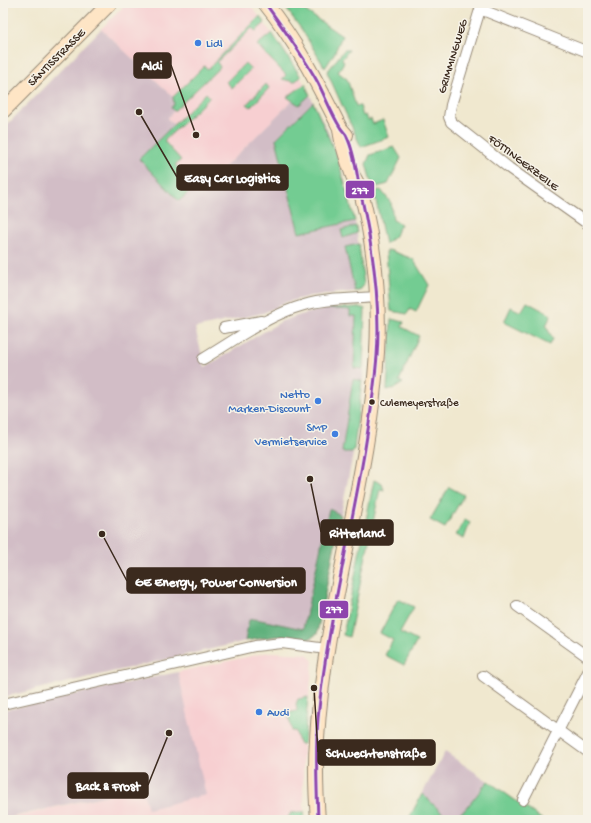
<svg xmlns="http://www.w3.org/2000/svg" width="591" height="823" font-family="'Gochi Hand',sans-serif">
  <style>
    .built { fill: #f7cfd1 }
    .industrial { fill: #d2bdc6 }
    .green { fill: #73cc92; stroke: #577b58 }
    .forest { fill: #5eb07c; stroke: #4c6d4d }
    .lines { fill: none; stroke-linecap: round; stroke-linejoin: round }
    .street-casing { stroke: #968976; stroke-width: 12 }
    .secondary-casing { stroke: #968976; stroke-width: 16 }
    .street { stroke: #fff; stroke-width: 10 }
    .secondary { stroke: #fee5c5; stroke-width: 14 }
    .bus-1-casing { stroke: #f7f3e8; stroke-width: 6 }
    .bus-1 { stroke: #8e44ad; stroke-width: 3 }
    .shop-dot { fill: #3f7fe0; stroke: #f7f3e8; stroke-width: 1.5 }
    .bus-dot { fill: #3b2a1e; stroke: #f7f3e8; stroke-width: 1.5 }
    .labels { text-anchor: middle; stroke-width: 3; stroke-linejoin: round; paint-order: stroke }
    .bus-label { font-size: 11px; fill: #3b2a1e; stroke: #f7f3e8; text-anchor: start }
    .shop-label { font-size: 12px; fill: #366cbe; stroke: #f7f3e8; text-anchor: start }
    .street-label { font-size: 12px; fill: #3b2a1e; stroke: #f7f3e8 }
    .leader { fill: none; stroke: #3b2a1e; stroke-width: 1.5 }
    .callout-dot { fill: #3b2a1e; stroke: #f7f3e8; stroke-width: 1.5 }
    .callout { fill: #3b2a1e; stroke: #3b2a1e; stroke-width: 1.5 }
    .callout-label { font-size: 13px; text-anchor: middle; font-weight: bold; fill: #fff }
    .line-badge { stroke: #f7f3e8; stroke-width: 1.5 }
    .badge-label { font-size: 11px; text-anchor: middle; font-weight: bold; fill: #fff }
  </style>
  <rect width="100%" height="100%" fill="#f7f3e8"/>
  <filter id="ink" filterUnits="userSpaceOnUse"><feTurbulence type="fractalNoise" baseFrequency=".025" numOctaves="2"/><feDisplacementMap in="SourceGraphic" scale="8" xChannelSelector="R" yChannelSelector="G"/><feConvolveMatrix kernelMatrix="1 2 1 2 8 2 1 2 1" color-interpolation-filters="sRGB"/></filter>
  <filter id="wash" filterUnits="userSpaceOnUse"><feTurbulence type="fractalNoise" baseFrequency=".012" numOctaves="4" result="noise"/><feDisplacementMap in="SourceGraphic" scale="16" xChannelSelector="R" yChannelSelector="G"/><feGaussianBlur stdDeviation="0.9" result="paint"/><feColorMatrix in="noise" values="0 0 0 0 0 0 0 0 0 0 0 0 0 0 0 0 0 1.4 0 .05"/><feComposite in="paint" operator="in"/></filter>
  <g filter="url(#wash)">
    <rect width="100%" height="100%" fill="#f0e8cf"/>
    <path class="built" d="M127 3H249L285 51 306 87 221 171 217 168 179 201 139 159 174 125 167 118 181 104 101 29Z
      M269 652 307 654 313 661 303 749V790L305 820H3L142 787 180 682 178 672Z"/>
    <path class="industrial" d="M101 29 181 104 167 118 174 125 139 159 179 201 217 168 221 171 306 87 328 132 344 178 356 226 364 285 359 291 310 296 287 302 263 313 195 328 205 367 282 321 300 315 328 308 360 307 365 309 363 378 354 449 317 634 309 639 284 636 255 639 3 697V129Z
      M178 672 206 795 148 809 142 787 3 819V710Z
      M445 752 488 781 465 810 449 820 422 794Z"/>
    <path class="green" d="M282 3H294L342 36 334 54 325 68 302 30Z
      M260 16 265 23 256 31 252 28 217 62 220 67 174 111 171 108 174 104 173 97 204 66 208 69Z
      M272 33 301 77 294 82 282 79 286 75 257 45Z
      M344 50H349L342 59 344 62 338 72 347 79 356 106H360L363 116 366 115 368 120 371 119 373 124 383 120 389 137 361 147 327 72Z
      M245 63 251 69 232 88 226 82Z
      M266 84 269 88 251 107 247 104Z
      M305 84 310 95 299 105 287 97Z
      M206 93 210 97 164 141 181 160 175 165 192 179 200 171 206 177 179 201 139 159Z
      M313 102 337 156 355 221 299 233 276 139Z
      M394 147 401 158 388 184 373 188 366 164 370 155Z
      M381 190 391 203 393 220 401 224 394 237 385 244 374 191Z
      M356 226 357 233 343 238 341 230Z
      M359 244 364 285 359 291H355L345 247Z
      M389 250 413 259 429 285 416 312 410 309 407 314 391 311 386 252Z
      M527 302 551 315 546 326 553 339 550 345 504 322 511 307 521 312Z
      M360 307 365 309 363 369 354 368 356 316H350V310L328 308Z
      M391 319 404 322 402 327 419 336 399 381 403 383 395 388 387 390Z
      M353 379 362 381 354 449 353 452H342Z
      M374 480 382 484 384 490 380 489 349 637 343 635Z
      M449 487 464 495 445 528 430 520Z
      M465 519 470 522 464 539 456 535Z
      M398 599 414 607 400 632 417 641 404 665 385 655 393 640 380 633Z
      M308 697 304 744H299L296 731H292L288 713 297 711 296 704 298 699Z
      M488 781 543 820H408L422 794 449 819 465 810Z
      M304 812 305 820H289L288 817 291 813Z"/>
    <path class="forest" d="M329 509 341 515 317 634 309 639 277 636 245 641 249 620 256 619 303 629Z"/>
  </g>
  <g filter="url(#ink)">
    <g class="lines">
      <defs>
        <path id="street" d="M482 3 451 105 449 117 451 122 509 168 588 224
          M480 9 588 52
          M224 328 261 321
          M203 359C235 340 268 315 304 305 328 298 353 299 377 297
          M517 606 588 657
          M483 676 588 752
          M3 704 255 646 282 643 327 649
          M523 800 588 672"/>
        <path id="secondary" d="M265 3C296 41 318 84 340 128L346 135
          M3 111 110 3
          M318 820C316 793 315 766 317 739 324 609 369 483 377 352 380 299 374 243 361 192 359 186 356 181 353 176 348 161 341 144 340 128"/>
      </defs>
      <use href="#street" class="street-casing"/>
      <use href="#secondary" class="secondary-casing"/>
      <use href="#street" class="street"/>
      <use href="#secondary" class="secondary"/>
      <defs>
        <path id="bus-1" d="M265 3C283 28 302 54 317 81 325 96 331 113 340 127 342 131 346 133 347 137 356 156 357 179 362 199 373 250 381 303 377 356 367 478 330 596 318 718 315 752 317 786 318 820"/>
      </defs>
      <use href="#bus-1" class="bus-1-casing"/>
      <use href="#bus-1" class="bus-1"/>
    </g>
  </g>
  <g class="shop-dot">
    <circle cx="198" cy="43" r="4"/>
    <circle cx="318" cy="401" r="4"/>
    <circle cx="335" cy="434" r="4"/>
    <circle cx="259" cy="712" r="4"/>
  </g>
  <circle class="bus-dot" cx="372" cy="402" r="3.5"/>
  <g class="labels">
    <g class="bus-label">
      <text x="380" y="406">Culemeyerstraße</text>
    </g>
    <g class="shop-label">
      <text x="206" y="47">Lidl</text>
      <text x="310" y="398" text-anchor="end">Netto<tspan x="310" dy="14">Marken-Discount</tspan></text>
      <text x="327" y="431" text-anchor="end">SMP<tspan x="327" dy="14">Vermietservice</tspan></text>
      <text x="267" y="716">Audi</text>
    </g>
    <g class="street-label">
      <text transform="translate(452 56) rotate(-73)" y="4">GRIMMINGWEG</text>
      <text transform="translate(56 57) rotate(-45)" y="4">SÄNTISSTRASSE</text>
      <text transform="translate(524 162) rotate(37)" y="4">FÖTTINGERZEILE</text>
    </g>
  </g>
  <path class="leader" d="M196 135L171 65M139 112L177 177M310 479L321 532M102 534L127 581M314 688L318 752M169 733L148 785"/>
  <g class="callout-dot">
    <circle cx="196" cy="135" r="4"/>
    <circle cx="139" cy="112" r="4"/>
    <circle cx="310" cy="479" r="4"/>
    <circle cx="102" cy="534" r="4"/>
    <circle cx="314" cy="688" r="4"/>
    <circle cx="169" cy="733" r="4"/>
  </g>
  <g class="callout">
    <rect x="134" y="53" width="37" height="25" rx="4"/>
    <rect x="177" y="165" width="111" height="25" rx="4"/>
    <rect x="321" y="520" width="72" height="25" rx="4"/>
    <rect x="127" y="568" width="178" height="25" rx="4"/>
    <rect x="318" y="740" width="117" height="25" rx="4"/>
    <rect x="68" y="773" width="80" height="25" rx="4"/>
  </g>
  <g class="callout-label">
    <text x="152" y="70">Aldi</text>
    <text x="232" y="182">Easy Car Logistics</text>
    <text x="357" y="537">Ritterland</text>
    <text x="216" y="586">GE Energy, Power Conversion</text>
    <text x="376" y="757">Schwechtenstraße</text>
    <text x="108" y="790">Back &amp; Frost</text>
  </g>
  <g class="line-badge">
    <rect x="345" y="180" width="30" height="19" rx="4" fill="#8e44ad"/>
    <rect x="319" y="600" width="30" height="19" rx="4" fill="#8e44ad"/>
  </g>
  <g class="badge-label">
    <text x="360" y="194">277</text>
    <text x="334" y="613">277</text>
  </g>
  <rect width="591" height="823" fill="none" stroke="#f7f3e8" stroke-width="16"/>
</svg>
